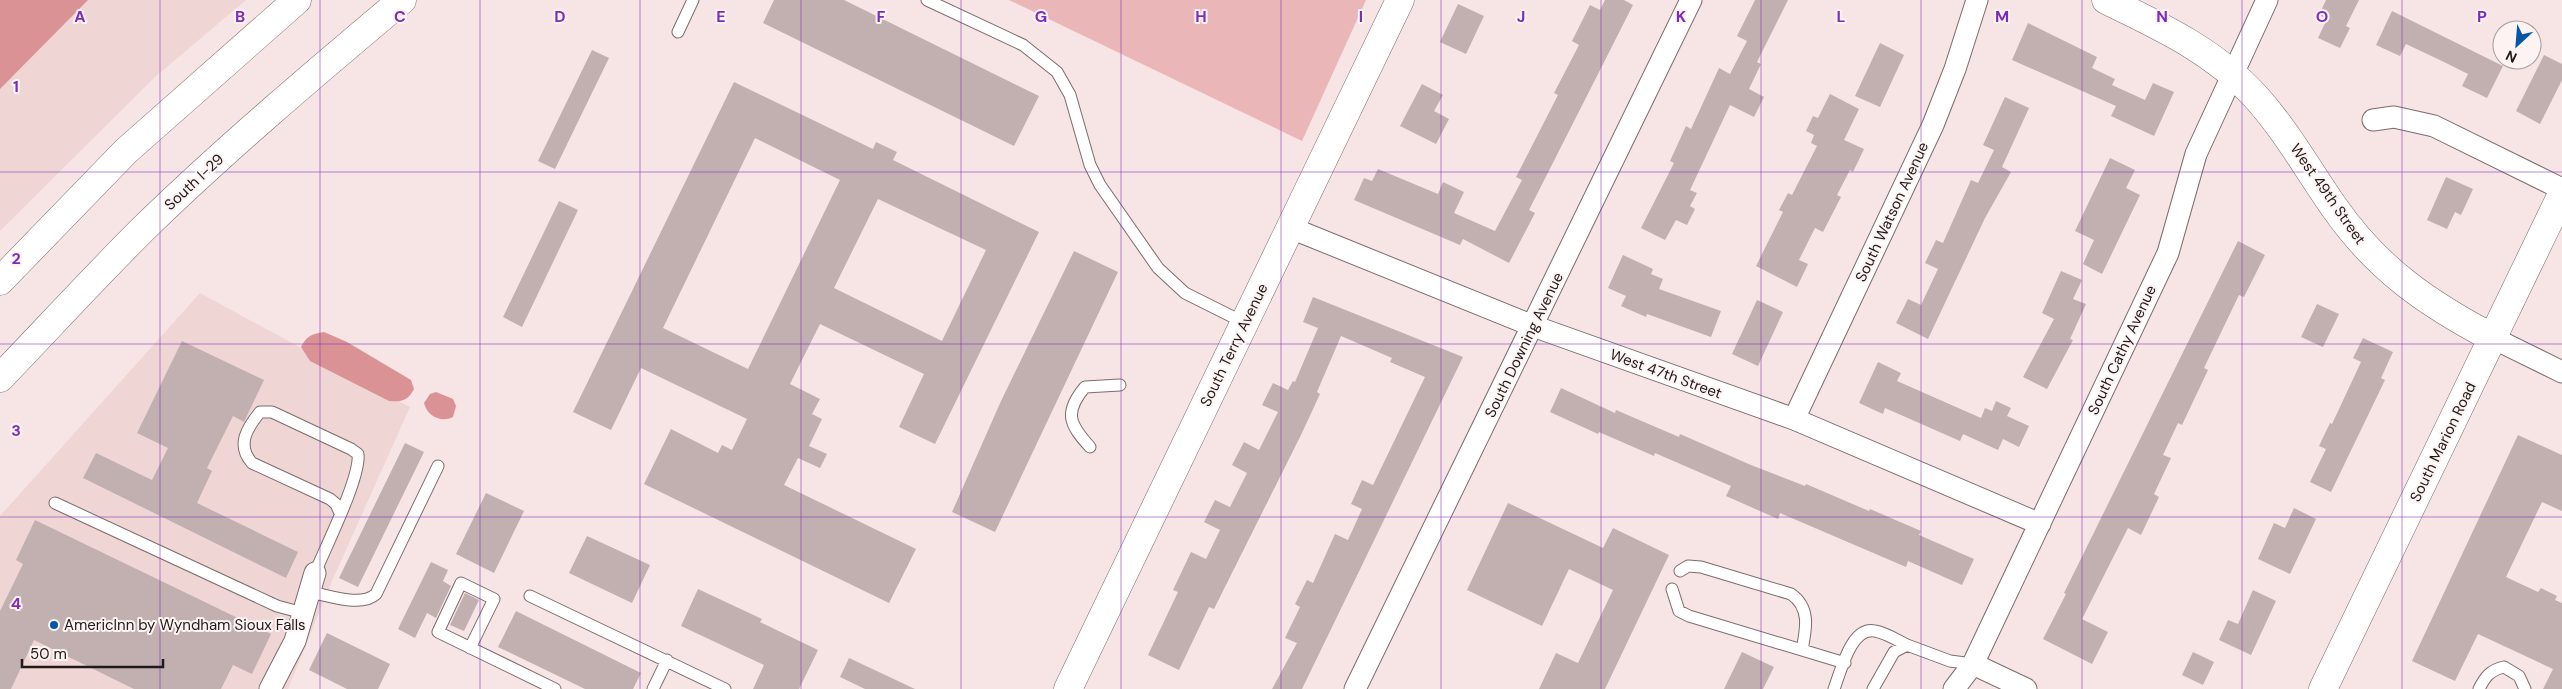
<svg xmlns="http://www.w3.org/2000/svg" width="2562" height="689" font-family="'DM Sans',sans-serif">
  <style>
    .built { fill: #f0d5d5 }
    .green { fill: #ebb6b7 }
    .water { fill: #db9295 }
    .building { fill: #c2b0b0; fill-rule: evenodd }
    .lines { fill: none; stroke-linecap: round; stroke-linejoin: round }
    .lane-casing { stroke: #7c6c6c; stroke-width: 13 }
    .street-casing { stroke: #7c6c6c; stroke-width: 23 }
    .secondary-casing { stroke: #7c6c6c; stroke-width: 29 }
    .highway-casing { stroke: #7c6c6c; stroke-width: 29 }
    .lane { stroke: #fff; stroke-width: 11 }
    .street { stroke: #fff; stroke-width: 21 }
    .secondary { stroke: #fff; stroke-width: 28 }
    .highway { stroke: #fff; stroke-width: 28 }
    .grid { fill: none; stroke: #7b2cbf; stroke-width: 1; stroke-opacity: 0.55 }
    .poi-dot { fill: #0357a6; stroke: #fef3f3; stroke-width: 2 }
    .labels { text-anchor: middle; stroke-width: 4; stroke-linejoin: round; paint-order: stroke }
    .street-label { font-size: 15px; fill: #201a1a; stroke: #fef3f3 }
    .poi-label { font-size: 15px; fill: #201a1a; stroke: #fef3f3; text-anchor: start }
    .grid-label { font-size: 16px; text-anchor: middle; font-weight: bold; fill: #7b2cbf; stroke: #fef3f3; stroke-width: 4; stroke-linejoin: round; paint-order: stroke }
  </style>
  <rect width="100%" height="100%" fill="#f7e4e4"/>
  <path class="built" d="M0 0H246L155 77 0 231Z
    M200 293 410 407 332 581 288 689H0V516Z"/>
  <path class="green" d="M1009 0H1366L1302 141Z"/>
  <path class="water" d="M0 0H88L0 89Z
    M324 332 347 342 411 380 414 389C408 401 401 402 389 401L310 361 301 347C307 336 311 334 324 332Z
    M436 392 453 399 456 406 453 417C441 423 427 416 424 403L430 394Z"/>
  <path class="building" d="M774 0H844L1039 96 1014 146 763 23Z
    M1605 0H1624L1633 5 1529 210 1535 213 1509 263 1463 239 1460 245 1354 200 1364 178 1372 181 1378 169 1438 194 1443 182 1464 192 1454 213 1495 231 1522 180 1516 177 1558 95 1554 93 1579 45 1572 41 1590 5 1600 10Z
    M1755 0H1788L1757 62 1761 64 1749 89 1764 97 1754 117 1730 105 1690 190 1697 193 1690 206 1695 209 1687 225 1676 220 1665 240 1641 228 1674 163 1670 161 1686 126 1691 129 1719 68 1730 74 1747 41 1737 36Z
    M2326 0H2359L2346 26 2350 28 2340 48 2318 38 2327 19 2319 15Z
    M1458 4 1484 16 1466 54 1440 42Z
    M2392 11 2503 66 2487 98 2462 86 2468 74 2444 62 2406 44 2400 56 2376 45Z
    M2028 23 2097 57 2092 68 2115 79 2112 85 2145 100 2153 83 2174 92 2154 136 2111 116 2116 106 2012 60Z
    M1880 43 1904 55 1880 107 1855 96Z
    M592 50 609 58 555 169 538 161Z
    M2544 55 2562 64V80L2540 124 2516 111Z
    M734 82 873 149 876 142 897 152 893 160 1039 232 935 444 899 427 924 374 820 324 790 384 820 399 812 414 822 419 809 446 827 454 820 468 798 458 784 485 916 549 889 603 644 484 671 429 718 453 722 445 732 450 747 419 641 368 611 430 573 412ZM755 138 840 180 748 369 663 328ZM878 199 986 250 942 341 834 288Z
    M1422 84 1443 95 1434 111 1449 119 1436 144 1400 126Z
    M1830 94 1859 109 1844 140 1864 149 1853 172 1850 170 1837 195 1841 197 1823 232 1815 228 1799 260 1808 264 1797 287 1756 266 1783 212 1779 210 1788 193 1792 195 1817 146 1811 143 1814 135 1806 131 1813 116 1818 118Z
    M2005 97 2029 108 2002 167 2011 172 1985 218 1928 339 1896 323 1908 299 1921 305 1938 269 1925 263 1936 240 1943 243 1971 180 1978 183 1994 150 1983 145Z
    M2110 158 2135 170 2126 188 2140 195 2102 274 2083 264 2094 240 2075 231Z
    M2446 177 2473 189 2461 215 2455 212 2447 229 2427 220Z
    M559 201 578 210 522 327 503 317Z
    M2238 241 2265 255 2244 297 2239 295 2204 368 2208 370 2182 425 2178 423 2163 455 2171 458 2154 494 2159 497 2141 535 2128 528 2082 619 2108 632 2092 664 2043 639 2066 594 2064 593Z
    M1074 251 1118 272 995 532 952 512 1001 401Z
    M1623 255 1653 269 1651 274 1663 279 1659 289 1721 311 1711 337 1647 314 1646 317 1621 306 1626 296 1608 288Z
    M2061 271 2082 280 2073 299 2086 304 2070 339 2073 340 2047 389 2023 377 2054 319 2042 313Z
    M1313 297 1463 357 1302 689H1272L1297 643 1285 638 1300 607 1295 604 1307 580 1313 583 1335 534 1348 540 1362 509 1351 504 1362 480 1373 485 1425 377 1390 362 1392 358 1341 336 1317 392 1320 394 1301 435 1214 609 1209 607 1179 670 1148 655 1178 592 1173 590 1191 552 1206 559 1220 530 1204 522 1215 500 1230 507 1247 473 1232 465 1244 442 1259 450 1278 412 1262 405 1273 383 1288 390 1293 381 1295 382 1318 328 1303 322Z
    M1757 300 1783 312 1758 366 1732 354Z
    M2317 304 2339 314 2323 347 2301 337Z
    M2363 338 2393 352 2381 378 2385 380 2331 492 2310 482 2326 449 2319 446 2330 423 2332 424 2361 362 2353 358Z
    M182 341 264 380 244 422 233 416 207 468 212 471 197 503 298 552 286 578 83 478 96 453 152 480 168 448 137 433Z
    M1878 362 1901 373 1897 381 1981 418 1985 408 1992 411 1996 401 2011 408 2007 416 2029 426 2019 447 2003 439 1998 450 1963 434 1960 441 1885 408 1883 414 1859 403Z
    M1561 388 1615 413 1616 410 1679 437 1680 434 1751 465 1805 486 1806 484 1869 511 1870 509 1921 531 1919 535 1974 559 1962 585 1908 561 1906 567 1780 513 1778 519 1726 496 1731 486 1655 453 1654 456 1599 432 1598 434 1550 412Z
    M2518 435 2562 455V511L2542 502 2506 577 2538 592 2541 588 2557 596 2555 600 2562 603V689H2543L2553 669 2478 634 2455 681 2412 661Z
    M405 443 424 452 358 587 339 578Z
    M486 493 524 511 494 573 456 554Z
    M1508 503 1603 548 1613 528 1669 555 1605 689H1539L1556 653 1578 663 1613 590 1569 569 1542 626 1467 590Z
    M2294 508 2316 519 2290 574 2258 559 2274 523 2285 528Z
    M35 520 271 634 252 674 233 665 221 689H134L34 640 11 689H0V611L23 564 16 560Z
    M587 536 650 565 632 603 569 573Z
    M431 562 448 570 443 581 451 586 436 618 427 613 415 638 398 629Z
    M698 589 762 619 760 622 818 650 799 689H753L764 665 681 626Z
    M2253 590 2276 601 2251 655 2219 640 2228 620 2238 624Z
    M465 593 479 600 464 631 450 625Z
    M516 611 641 673 633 689H585L498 647Z
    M327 633 390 664 378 689H347L309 670Z
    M1742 652 1774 667 1763 689H1724Z
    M2193 652 2214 662 2203 685 2182 675Z
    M849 658 915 689H865L840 677Z"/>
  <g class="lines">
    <defs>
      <path id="lane" d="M927 0 1023 45 1057 72 1070 95 1090 165 1100 185 1158 268 1185 293 1245 323
        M678 32 693 0
        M1090 447C1070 425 1063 413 1085 387L1120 385
        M55 503 277 606 303 613
        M1680 571 1688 566 1701 567 1791 594C1811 608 1806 629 1802 650
        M315 573C325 548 361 477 358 454L351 449 272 412H260C247 428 236 445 252 463L330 499 336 504 340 513
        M1672 589 1679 611 1689 616 1845 663
        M309 592C328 595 361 608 376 594L438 466
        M530 596 725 689
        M470 648 494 599 461 583 438 632 555 689
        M653 689 667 660
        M1834 689C1841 671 1851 626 1875 631 1886 633 1897 640 1907 645
        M1873 689 1894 652 1907 645 1950 661 1973 664
        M2479 689C2485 677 2490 670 2504 667L2519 676 2525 689"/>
      <path id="street" d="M2373 120 2394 117 2434 126 2562 189
        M1291 228 1533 326 1794 419 2040 524
        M2493 338 2562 372
        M1794 419 1933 125 1955 69 1977 0
        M1973 664 2026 689
        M270 689 295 641 315 573
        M1355 689 1691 0
        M1954 689 1973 664 2168 253 2196 154 2267 0"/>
      <path id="secondary" d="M2106 0C2160 26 2214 51 2255 96 2286 130 2308 170 2334 207 2377 269 2428 304 2493 338
        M1068 689 1400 0
        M2323 689 2562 194"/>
      <path id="highway" d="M0 281 126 151 297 0
        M0 378C47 329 93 279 141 231 224 150 313 75 402 0"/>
    </defs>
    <use href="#lane" class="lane-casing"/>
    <use href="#street" class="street-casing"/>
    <use href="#secondary" class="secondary-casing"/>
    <use href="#highway" class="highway-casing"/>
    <use href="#lane" class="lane"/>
    <use href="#street" class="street"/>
    <use href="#secondary" class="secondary"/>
    <use href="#highway" class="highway"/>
  </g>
  <path class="grid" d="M160 0V689M320 0V689M480 0V689M640 0V689M801 0V689M961 0V689M1121 0V689M1281 0V689M1441 0V689M1601 0V689M1761 0V689M1921 0V689M2082 0V689M2242 0V689M2402 0V689M0 172H2562M0 344H2562M0 517H2562"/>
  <circle class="poi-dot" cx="54" cy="625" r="5"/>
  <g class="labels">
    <g class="street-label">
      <text transform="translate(194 182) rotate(-43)" y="5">South I-29</text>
      <text transform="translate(2328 194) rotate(55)" y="5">West 49th Street</text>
      <text transform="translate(1892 212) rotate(-65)" y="5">South Watson Avenue</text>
      <text transform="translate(1234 345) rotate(-64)" y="5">South Terry Avenue</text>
      <text transform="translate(1524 345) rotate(-64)" y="5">South Downing Avenue</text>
      <text transform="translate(2122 350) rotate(-65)" y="5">South Cathy Avenue</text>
      <text transform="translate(1666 374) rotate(20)" y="5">West 47th Street</text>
      <text transform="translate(2443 442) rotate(-64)" y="5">South Marion Road</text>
    </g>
    <g class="poi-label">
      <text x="64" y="630">AmericInn by Wyndham Sioux Falls</text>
    </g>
  </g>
  <g class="grid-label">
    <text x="80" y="22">A</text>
    <text x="240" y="22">B</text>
    <text x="400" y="22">C</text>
    <text x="560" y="22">D</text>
    <text x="721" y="22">E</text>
    <text x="881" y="22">F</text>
    <text x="1041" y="22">G</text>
    <text x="1201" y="22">H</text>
    <text x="1361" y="22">I</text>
    <text x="1521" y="22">J</text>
    <text x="1681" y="22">K</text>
    <text x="1841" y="22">L</text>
    <text x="2002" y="22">M</text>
    <text x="2162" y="22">N</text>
    <text x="2322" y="22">O</text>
    <text x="2482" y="22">P</text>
    <text x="16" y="92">1</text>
    <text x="16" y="264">2</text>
    <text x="16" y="436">3</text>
    <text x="16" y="609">4</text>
  </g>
  <g transform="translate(2517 45) rotate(206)"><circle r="24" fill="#fef3f3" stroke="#a59c9c"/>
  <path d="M0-4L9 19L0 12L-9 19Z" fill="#0357a6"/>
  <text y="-8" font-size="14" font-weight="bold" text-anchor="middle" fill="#201a1a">N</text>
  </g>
  <path d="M22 659v8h141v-8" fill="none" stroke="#201a1a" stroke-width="2.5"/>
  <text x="30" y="659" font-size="15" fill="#201a1a" stroke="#fef3f3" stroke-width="4" paint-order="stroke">50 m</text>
</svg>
